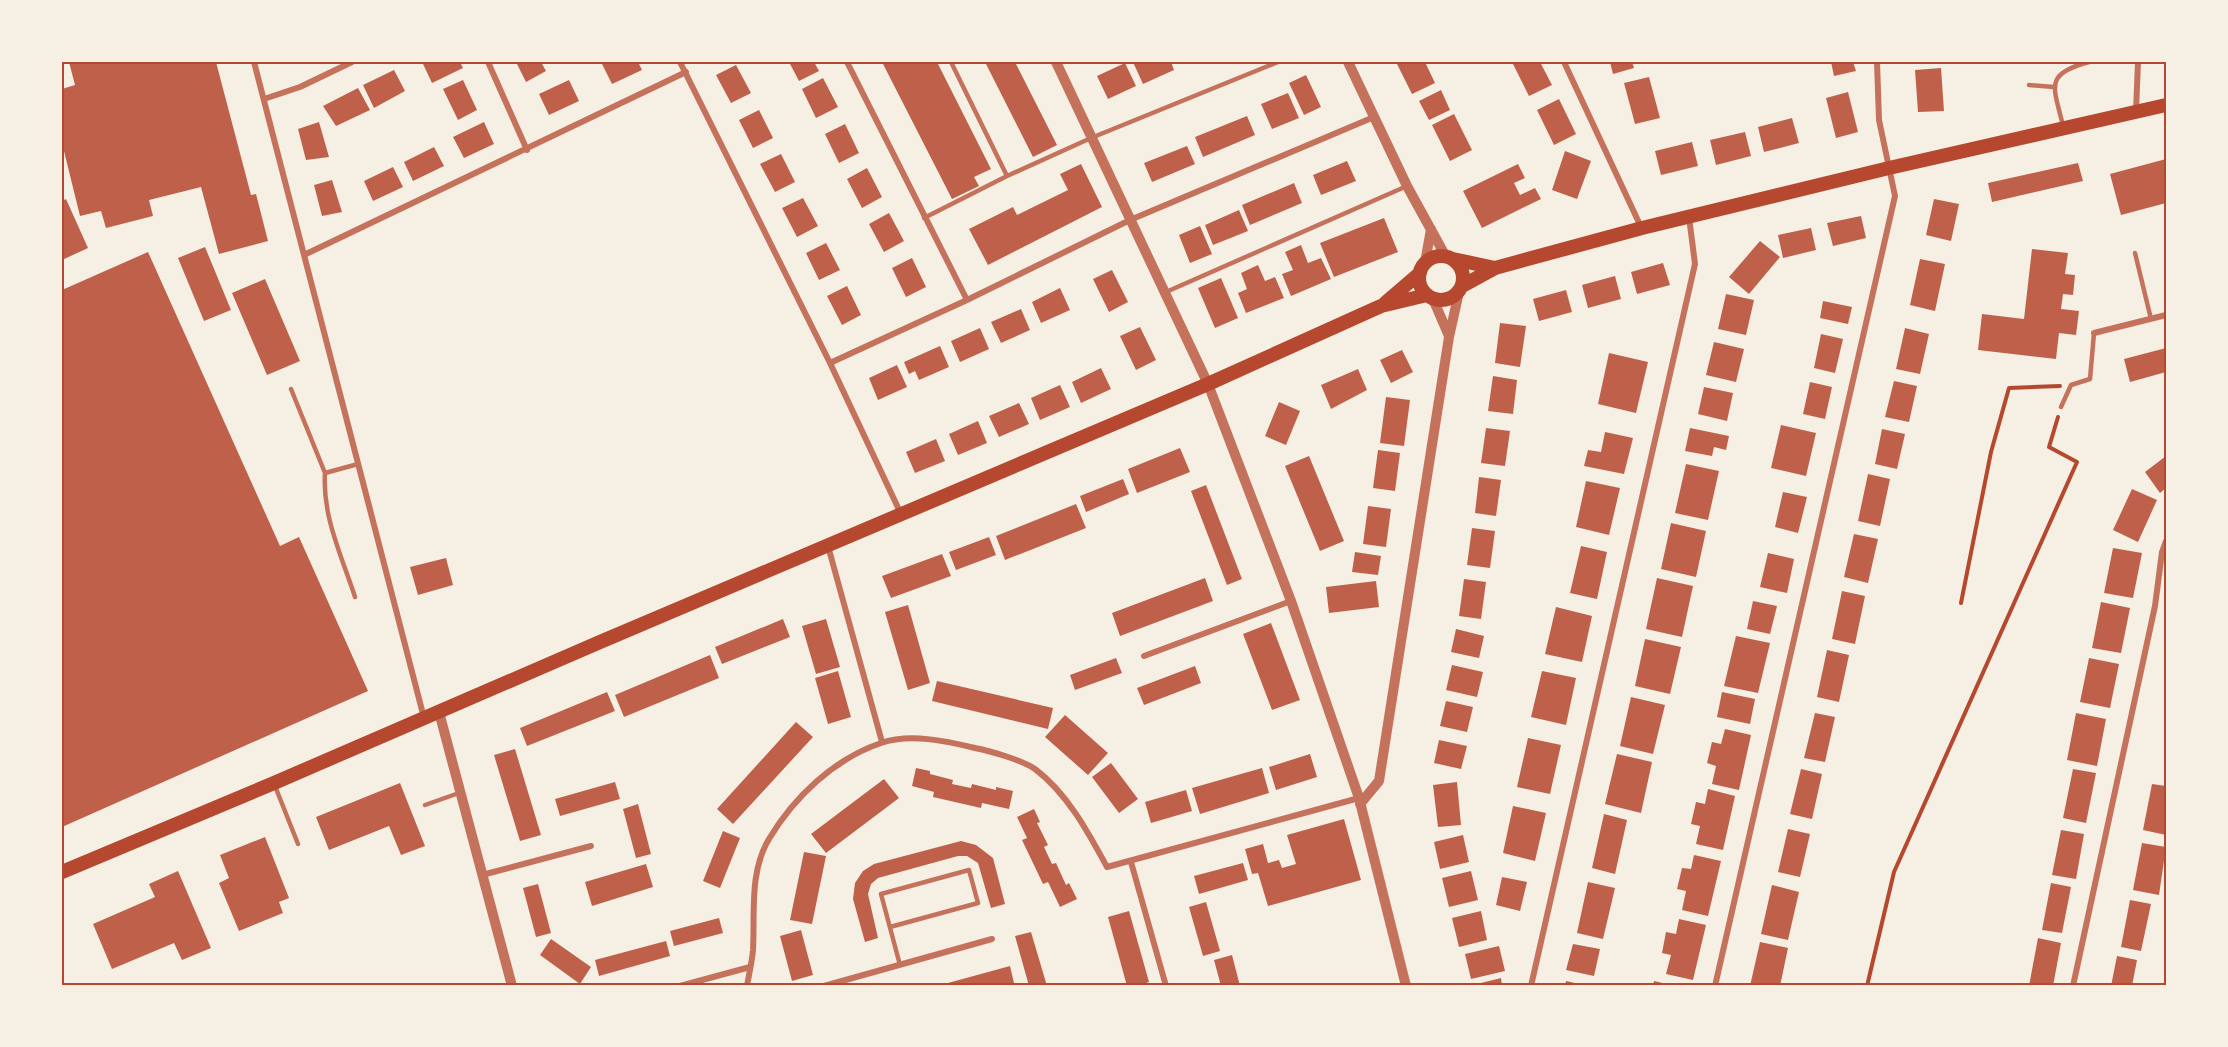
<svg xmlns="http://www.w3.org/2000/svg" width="2228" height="1047" font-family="'Work Sans',sans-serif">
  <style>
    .building { fill: #bf614a }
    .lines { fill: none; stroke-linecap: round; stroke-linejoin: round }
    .path { stroke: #b5482f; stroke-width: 4 }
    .service { stroke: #c5725c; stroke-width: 4.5 }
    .minor { stroke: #c5725c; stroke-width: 6 }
    .tertiary { stroke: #c5725c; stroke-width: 10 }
    .primary { stroke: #b5482f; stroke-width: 14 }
    .neatline { fill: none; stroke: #b5482f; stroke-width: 2 }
  </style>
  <rect width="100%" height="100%" fill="#f6efe4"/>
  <path class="building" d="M69 62H216L251 195 256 194 268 241 219 254 201 187 149 200 153 216 106 228 101 211 80 216 62 143V89L75 85Z
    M428 62H460L463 68 432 83 423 64Z
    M516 62H541L546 71 526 82Z
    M607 62H638L642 70 612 84 602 64Z
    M789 62H814L819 71 799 81Z
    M882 62H937L991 169 974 177 979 186 952 199Z
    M985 62H1015L1057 145 1033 157Z
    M1133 62H1171L1174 70 1143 84Z
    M1396 62H1425L1435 83 1412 94Z
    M1518 62H1540L1552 85 1529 96 1513 64Z
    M1610 62H1632L1634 68 1613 74Z
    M1831 62H1853L1856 71 1834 76Z
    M1125 63 1136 86 1108 99 1097 76Z
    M736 65 751 93 731 103 716 75Z
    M1941 68 1944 111 1918 112 1915 70Z
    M394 70 405 91 374 108 363 85Z
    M1306 75 1321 107 1304 115 1289 83Z
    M1649 77 1660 118 1635 124 1624 83Z
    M823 78 838 107 816 118 802 89Z
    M463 80 477 110 458 120 443 89Z
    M569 80 579 101 549 115 539 94Z
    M358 88 370 110 336 126 323 106Z
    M1441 90 1450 110 1429 120 1419 101Z
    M1848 92 1858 132 1836 138 1826 98Z
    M1288 93 1299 118 1272 129 1261 104Z
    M1559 99 1576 134 1554 145 1537 110Z
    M759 110 773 138 753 148 739 120Z
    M1454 114 1472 150 1450 161 1432 125Z
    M1247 116 1255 135 1203 157 1195 137Z
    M1792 118 1799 143 1764 152 1758 127Z
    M319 122 329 157 306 160 298 129Z
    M484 122 494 144 464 158 453 137Z
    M845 124 859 153 839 163 825 134Z
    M1745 132 1751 156 1716 165 1710 140Z
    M1692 142 1698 166 1661 175 1655 151Z
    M1187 146 1195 164 1152 182 1144 163Z
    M434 147 444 166 413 181 404 162Z
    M1565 151 1591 161 1577 199 1552 190Z
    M781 154 795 182 775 192 760 164Z
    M2166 159V203L2121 215 2110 174Z
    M1347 161 1356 181 1321 195 1313 175Z
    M2078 163 2083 181 1992 202 1988 183Z
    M1081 164 1102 207 988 265 969 229 1013 207 1017 215 1068 190 1060 174Z
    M1518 164 1525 178 1514 183 1520 195 1535 188 1541 199 1482 228 1463 191Z
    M393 167 403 187 373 201 364 181Z
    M867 168 882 197 862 208 847 179Z
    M332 180 342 212 322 216 314 185Z
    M1294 183 1302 203 1250 225 1242 205Z
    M803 198 818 226 797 237 782 208Z
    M66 199 88 248 62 260V201Z
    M1934 199 1959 204 1951 241 1926 235Z
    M1239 210 1248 231 1213 245 1205 225Z
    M889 213 904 241 884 252 869 224Z
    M1861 216 1866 238 1833 246 1827 223Z
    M1384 218 1398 252 1334 277 1320 243Z
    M1200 226 1212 254 1190 263 1179 235Z
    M1811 228 1816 250 1783 258 1778 235Z
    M1760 241 1780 257 1749 294 1729 277Z
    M826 243 840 270 819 280 806 253Z
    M1301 245 1308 263 1321 258 1331 279 1291 296 1282 274 1293 270 1285 252Z
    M205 247 231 310 204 321 178 258Z
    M2032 249 2068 253 2065 274 2075 275 2073 295 2063 294 2061 309 2079 311 2076 335 2059 333 2056 359 1978 350 1982 314 2024 319Z
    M148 252 280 546 299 537 368 691 62 827V290Z
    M912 258 926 287 906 297 892 268Z
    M1920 259 1945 264 1935 311 1910 305Z
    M1663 263 1670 285 1637 294 1631 272Z
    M1258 265 1265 281 1275 277 1284 298 1246 313 1238 293 1247 289 1241 273Z
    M1112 270 1128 302 1109 312 1093 279Z
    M1615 276 1621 299 1588 308 1582 285Z
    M1221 278 1238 318 1215 328 1198 288Z
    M265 279 300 361 267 375 232 293Z
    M847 286 861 315 842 325 827 296Z
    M1060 288 1070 310 1041 323 1032 302Z
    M1566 290 1572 312 1539 321 1533 299Z
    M1726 294 1754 300 1746 335 1718 329Z
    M1823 301 1852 307 1848 324 1820 318Z
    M1021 309 1030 330 1001 343 991 322Z
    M1500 323 1526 326 1520 367 1495 363Z
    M1140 327 1156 360 1136 370 1120 336Z
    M980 328 989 349 960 362 951 341Z
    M1905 328 1929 334 1920 374 1896 369Z
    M1821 334 1843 339 1835 373 1814 368Z
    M1714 342 1744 349 1736 382 1706 375Z
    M940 346 949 367 919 380 915 371 909 374 904 362Z
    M2166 348V372L2130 382 2124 359Z
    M1402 350 1413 372 1391 383 1380 360Z
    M1609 353 1648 362 1636 413 1598 404Z
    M897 365 907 387 878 400 869 378Z
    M1101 368 1111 389 1081 403 1072 382Z
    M1358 369 1367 390 1331 409 1321 385Z
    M1493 376 1517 380 1513 414 1488 411Z
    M1894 381 1917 386 1909 422 1885 417Z
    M1810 382 1832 387 1825 419 1803 414Z
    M1060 385 1070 407 1040 420 1031 398Z
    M1704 387 1733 393 1727 421 1698 414Z
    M1386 397 1410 400 1404 446 1380 443Z
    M1279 402 1300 411 1286 445 1265 436Z
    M1019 403 1029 424 999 437 989 416Z
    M978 421 987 443 958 455 949 434Z
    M1781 425 1816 433 1806 476 1771 468Z
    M1486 428 1510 431 1505 466 1481 463Z
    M1690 428 1729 436 1726 450 1714 447 1712 456 1685 451Z
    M1882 429 1905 434 1897 469 1875 464Z
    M1605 432 1633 438 1624 474 1584 466 1588 450 1601 452Z
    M936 439 945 461 915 473 906 452Z
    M1180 448 1190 472 1137 493 1128 469Z
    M1378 450 1400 453 1395 491 1373 488Z
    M1309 456 1344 541 1320 551 1285 466Z
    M2166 456V488L2160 493 2145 472Z
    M1686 464 1719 471 1708 520 1675 513Z
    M1868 474 1890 479 1880 526 1858 521Z
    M1479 477 1501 480 1496 516 1475 513Z
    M1123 479 1129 494 1086 512 1080 496Z
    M1586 481 1620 488 1609 535 1576 527Z
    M1206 485 1242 579 1227 585 1191 491Z
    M2132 489 2157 500 2138 542 2113 530Z
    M1783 492 1807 497 1798 533 1775 527Z
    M1076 504 1086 528 1005 560 996 536Z
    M1368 506 1391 509 1386 547 1363 544Z
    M1671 523 1706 531 1696 577 1661 569Z
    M1472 528 1495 531 1490 568 1467 565Z
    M1854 534 1878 539 1868 583 1844 577Z
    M989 537 996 555 956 570 949 552Z
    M1581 546 1607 552 1597 599 1570 593Z
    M2113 548 2142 553 2133 598 2104 593Z
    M1355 552 1381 556 1378 575 1352 572Z
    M1768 553 1794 559 1787 593 1760 587Z
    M942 554 951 576 891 598 882 576Z
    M446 558 453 585 418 595 410 567Z
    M1205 578 1213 601 1120 636 1112 613Z
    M1657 578 1693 586 1682 637 1646 629Z
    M1464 579 1486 582 1481 619 1459 616Z
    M1376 581 1379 607 1329 613 1326 587Z
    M1842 591 1865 596 1855 644 1832 639Z
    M1753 601 1777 606 1770 634 1747 629Z
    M2101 602 2130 608 2121 653 2092 648Z
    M908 605 930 683 908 690 885 612Z
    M1556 607 1592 616 1582 662 1545 654Z
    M783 619 790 637 722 664 715 647Z
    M826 619 840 667 816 674 802 626Z
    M1271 623 1300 700 1272 710 1243 634Z
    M1456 629 1484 636 1479 658 1451 652Z
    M1736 636 1770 643 1758 693 1724 686Z
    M1645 639 1681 647 1670 694 1635 686Z
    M1827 650 1849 655 1839 702 1817 697Z
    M710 655 719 678 624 717 615 695Z
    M1116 658 1122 673 1075 690 1070 675Z
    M2089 658 2119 664 2110 708 2080 702Z
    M1452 665 1483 672 1477 697 1446 690Z
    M1195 666 1201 683 1144 705 1137 688Z
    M838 671 851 717 828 724 815 678Z
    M1542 671 1576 678 1566 725 1531 717Z
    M937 681 1053 708 1048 729 932 701Z
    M607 692 615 711 527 746 520 728Z
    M1722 692 1755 699 1750 724 1717 717Z
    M1631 697 1665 705 1653 754 1620 746Z
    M1446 701 1473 707 1467 732 1440 726Z
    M1815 713 1835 717 1825 762 1804 758Z
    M2076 713 2106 719 2097 766 2067 760Z
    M1065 715 1108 753 1088 775 1045 737Z
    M796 722 813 737 733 824 717 809Z
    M1725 729 1751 735 1739 790 1712 784 1716 766 1707 763 1712 742 1721 744Z
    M1528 738 1561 745 1550 794 1517 787Z
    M1439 740 1467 746 1461 769 1434 763Z
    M515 749 541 835 520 841 494 755Z
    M1310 754 1317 777 1276 790 1269 767Z
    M1617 754 1652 762 1641 813 1605 804Z
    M1111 763 1138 799 1119 813 1092 777Z
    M916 768 930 771V774L953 780 952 784 971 788 972 784 996 790V787L1013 791 1009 809 982 803 981 808 933 797 934 792 912 786Z
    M1262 768 1269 793 1200 814 1192 788Z
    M1801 769 1822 774 1812 819 1790 814Z
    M2073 769 2096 773 2086 823 2063 818Z
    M884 779 899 798 826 853 811 834Z
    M615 782 620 799 560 816 555 799Z
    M1457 782 1461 825 1438 827 1433 785Z
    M400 783 425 846 401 855 389 826 329 850 316 817Z
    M2152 784 2166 786V835L2143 830Z
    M1708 789 1735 796 1723 850 1696 844 1700 826 1691 824 1696 802 1705 804Z
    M1186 790 1192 811 1151 823 1145 802Z
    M638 804 651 854 636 858 623 809Z
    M1513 806 1546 813 1535 861 1503 853Z
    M1034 809 1040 822 1037 823 1048 845 1044 847 1052 864 1056 863 1066 885 1069 883 1077 899 1060 907 1048 882 1043 884 1022 840 1027 838 1017 817Z
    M1604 814 1627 820 1615 874 1592 868Z
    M1344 819 1361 880 1268 906 1258 873 1252 874 1245 849 1263 844 1268 863 1279 860 1282 868 1296 864 1287 835Z
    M1788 829 1810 834 1800 877 1778 872Z
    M2061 830 2084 834 2076 879 2052 875Z
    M723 831 740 838 720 888 703 881Z
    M1463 835 1469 862 1440 869 1434 842Z
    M265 837 289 898 279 902 283 913 239 931 219 883 229 878 220 855Z
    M961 841 976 845 993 858 1005 904 991 908 978 863 967 856H958L878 878 871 884 868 894 878 938 865 942 853 899 855 883 863 871 874 864Z
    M2142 843 2166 847 2159 895 2133 890Z
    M804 852 826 856 812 924 790 920Z
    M1694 855 1721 861 1708 916 1682 910 1686 891 1677 889 1682 868 1691 869Z
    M1243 863 1248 880 1199 894 1194 876Z
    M646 864 653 887 592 906 585 882Z
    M178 871 211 948 182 960 174 943 112 969 93 924 155 897 149 884Z
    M1471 871 1478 900 1449 907 1442 878Z
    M1502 877 1527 882 1520 911 1496 905Z
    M1588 882 1615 888 1603 939 1577 933Z
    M2051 883 2071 887 2062 933 2042 930Z
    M538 884 551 933 536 937 523 888Z
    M1772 885 1799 892 1788 940 1761 934Z
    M2130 900 2151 904 2141 951 2121 947Z
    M1206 902 1220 951 1203 956 1189 907Z
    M1129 911 1149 982 1138 986H1127L1108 917Z
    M1481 911 1487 940 1459 947 1452 918Z
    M719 918 723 933 674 946 670 931Z
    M1679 919 1706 925 1693 980 1666 974 1671 955 1662 953 1666 932 1676 934Z
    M801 930 813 975 792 981 780 936Z
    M1031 932 1047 986H1029L1015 936Z
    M2038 938 2061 943 2053 986H2029Z
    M551 939 591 967 580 984 540 955Z
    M666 941 670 956 599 976 595 960Z
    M1760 942 1788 948 1780 986H1750Z
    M1573 944 1600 949 1594 976 1566 970Z
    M1499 946 1505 971 1471 979 1465 954Z
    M1232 955 1240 986H1221L1214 960Z
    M2117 956 2137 960 2132 986H2111Z
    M1010 966 1014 983 1005 986H937Z
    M1501 978 1502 986H1473V985Z
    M1566 981 1584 985 1583 986H1565Z
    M1654 981 1671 985V986H1653Z"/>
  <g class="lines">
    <path class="path" d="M1961 603 1991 452 2009 388 2060 386
      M1867 986 1894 872 2077 462 2049 447 2058 417"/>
    <path class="service" d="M951 62 1007 176
      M2029 85 2054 87
      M2063 126C2054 87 2043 74 2089 62
      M924 218 1007 176 1091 138 1278 62
      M2135 253 2151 319
      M1166 292 1407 186
      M291 389 325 473 358 464
      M2061 407 2071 385 2090 379 2094 333
      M325 473C322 516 342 557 355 597
      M275 786 298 844
      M425 805 459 793
      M890 927 978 903 969 870 881 894 900 965"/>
    <path class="minor" d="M254 62 424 718
      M488 62 527 150
      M680 62 830 363 901 514
      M847 62 967 300
      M1564 62 1641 227
      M264 99 300 87 352 62
      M2136 111 2138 62
      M304 255 686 72
      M2094 333 2166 315
      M830 363 967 300 1130 220 1374 117
      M828 546 882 742
      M1144 656 1291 601
      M1131 862 1166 986
      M482 875 591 846
      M680 986 750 967
      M747 986C749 974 752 962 753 950 755 914 749 872 769 839 794 797 834 759 881 743 910 733 946 741 975 748 990 751 1022 760 1035 769 1067 793 1088 832 1107 867L1359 798
      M824 986 992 939
      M1531 986 1695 264 1689 217
      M1715 986 1895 196 1879 120 1877 62
      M2073 986 2155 606 2162 552 2166 541"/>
    <path class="tertiary" d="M1056 62 1208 384 1291 601 1359 798 1406 986
      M1348 62 1407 186 1446 257
      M1425 263 1431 229
      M1433 299 1449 336
      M439 712 512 986
      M1360 804 1379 781 1449 337 1459 292"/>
    <path class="primary" d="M1419 278a22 22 0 1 1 44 0a22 22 0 1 1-44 0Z
      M1453 259 1495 268
      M1462 286 1495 268 1642 228 1889 168 2166 105
      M1385 303 1420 273
      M62 872 274 783 600 642 1208 384 1381 306 1427 295"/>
  </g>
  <rect width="2228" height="1047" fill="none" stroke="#f6efe4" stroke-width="126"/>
  <rect x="63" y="63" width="2102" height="921" class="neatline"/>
</svg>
